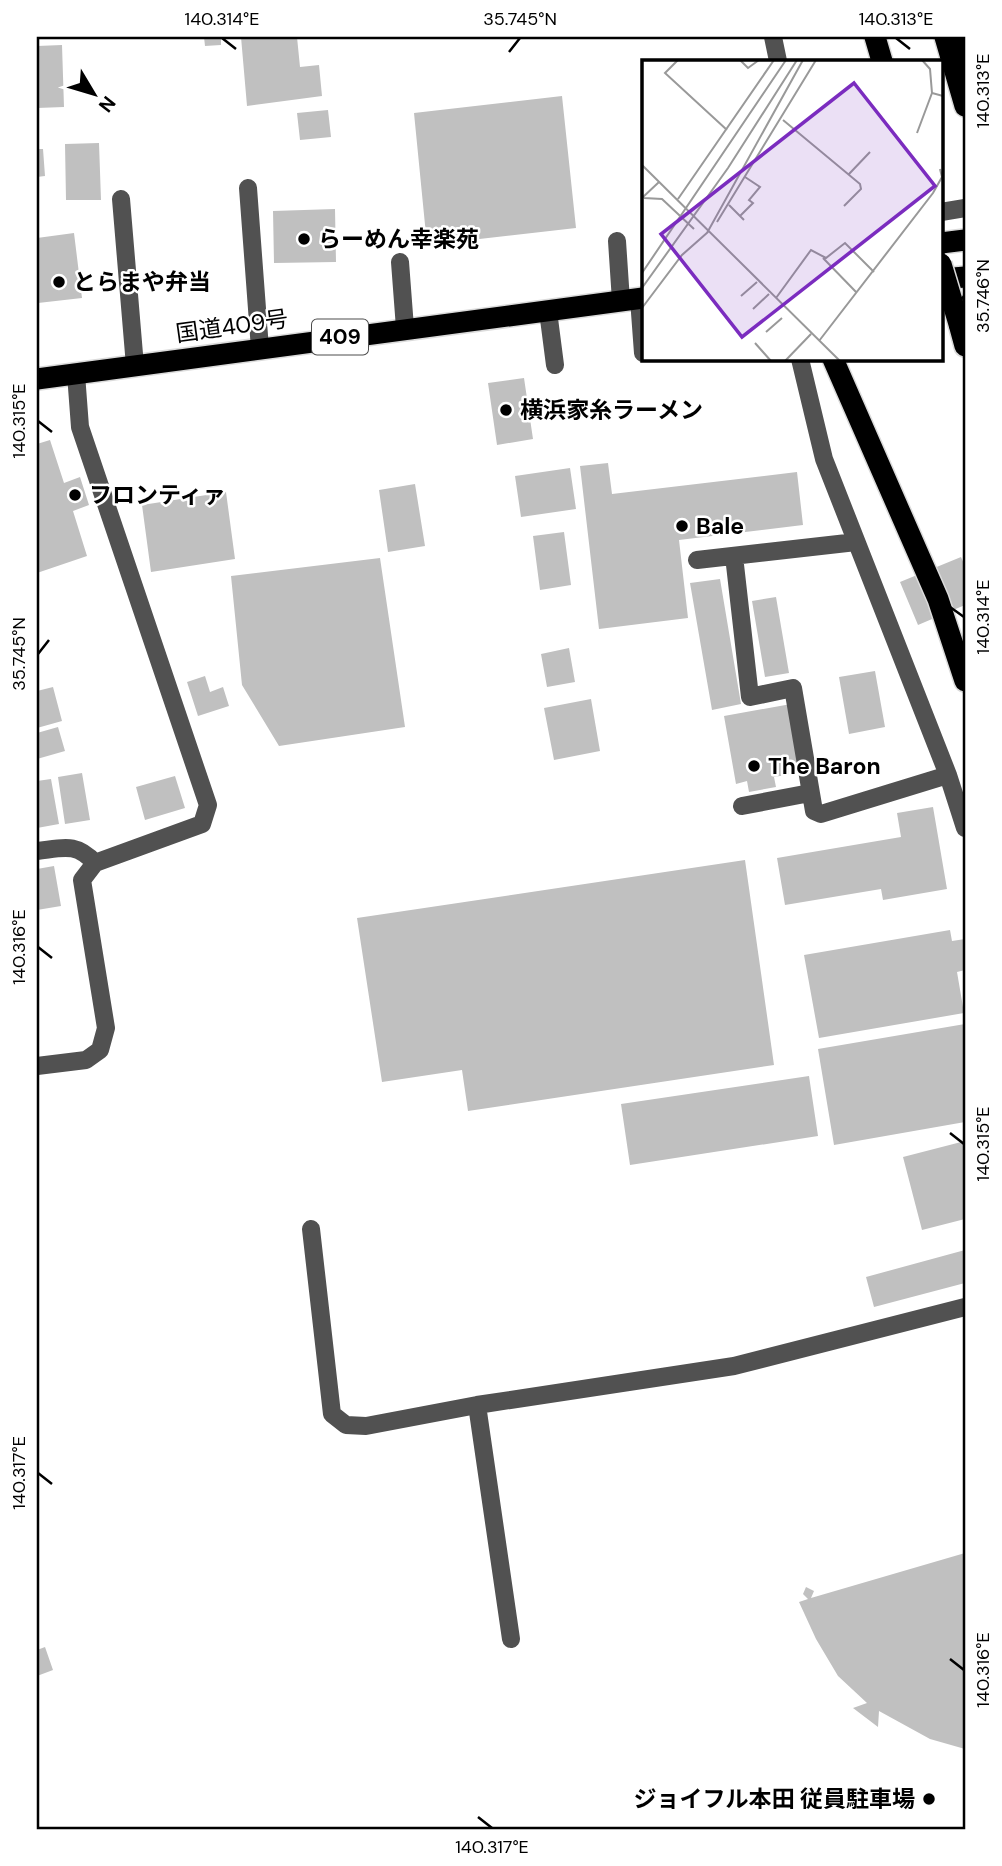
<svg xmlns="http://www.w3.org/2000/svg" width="1002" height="1866" font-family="'DM Sans','Noto Sans JP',sans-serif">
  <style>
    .building { fill: #c0c0c0 }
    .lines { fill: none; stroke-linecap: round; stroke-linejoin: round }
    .highway-casing { stroke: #dbdbdb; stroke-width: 24 }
    .minor { stroke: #515151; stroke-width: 18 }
    .highway { stroke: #000; stroke-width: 21 }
    .highway-bridge-casing { stroke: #dbdbdb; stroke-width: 24; stroke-linecap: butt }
    .highway-bridge { stroke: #000; stroke-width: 21 }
    .ticks { fill: none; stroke: #000; stroke-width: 2.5 }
    .poi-dot { fill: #000; stroke: #fff; stroke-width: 2.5 }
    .labels { text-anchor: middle; stroke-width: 5; stroke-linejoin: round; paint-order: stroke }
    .shield { fill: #fff; stroke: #4c4c4c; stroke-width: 2 }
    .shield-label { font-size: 21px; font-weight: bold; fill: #000 }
    .poi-label { font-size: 23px; font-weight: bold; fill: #000; stroke: #fff; text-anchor: start }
    .street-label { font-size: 23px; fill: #000; stroke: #fff }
    .inset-road { fill: none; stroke: #999; stroke-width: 2 }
    .view { fill: #7b2cbf; fill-opacity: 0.15; stroke: #7b2cbf; stroke-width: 3.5 }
    .inset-edge { fill: none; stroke: #000; stroke-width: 3.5 }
    .neatline { fill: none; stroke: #000; stroke-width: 2.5 }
    .ticks-label { font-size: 18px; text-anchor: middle; fill: #000 }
  </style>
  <rect width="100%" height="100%" fill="#fff"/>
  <path class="building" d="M204 37H221V45L205 46Z
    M241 37H297L300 67 319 65 322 96 247 106Z
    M62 45 64 107 37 108V46Z
    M562 96 576 228 427 245 414 113Z
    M328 110 331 137 300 140 297 113Z
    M99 143 101 200H66L65 144Z
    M37 149H43L45 176 37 177Z
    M335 209 336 262 274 263 273 211Z
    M74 233 82 298 38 303 37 238Z
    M524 378 533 439 497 445 488 383Z
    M50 440 64 483 80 477 89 505 73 511 87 556 37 573V444Z
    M608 463 612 494 797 472 803 525 679 540 688 618 599 629 580 466Z
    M570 468 576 509 521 517 515 476Z
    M415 484 425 546 388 552 379 490Z
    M226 492 235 559 151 572 142 505Z
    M564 532 571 585 540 590 533 536Z
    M961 557 965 566V605L918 625 900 582Z
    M380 558 405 727 279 746 242 685 231 576Z
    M720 579 741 704 712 710 690 583Z
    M776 597 789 673 765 677 752 601Z
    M569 648 575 682 547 687 541 654Z
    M875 671 885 727 849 734 839 677Z
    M205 676 210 692 223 687 229 706 198 716 187 682Z
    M53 687 62 721 37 728V691Z
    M591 699 600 751 554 760 544 708Z
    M791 704 803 772 774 777 776 787 749 792 747 781 736 784 724 716Z
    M58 727 65 751 37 759V733Z
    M82 773 90 820 65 824 58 777Z
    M175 776 185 808 145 820 136 787Z
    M51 779 59 824 37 828V781Z
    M933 807 947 889 883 900 881 889 785 905 777 858 901 837 897 813Z
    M745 860 774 1065 468 1111 462 1070 382 1082 357 918Z
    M54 866 61 906 37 910V869Z
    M950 930 952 941 965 939V970L957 972 964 1013 819 1038 804 955Z
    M965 1024V1122L834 1145 818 1049Z
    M809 1076 818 1136 630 1165 621 1104Z
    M965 1141V1219L922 1230 903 1157Z
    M965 1250V1283L874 1307 866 1277Z
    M965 1553V1749L930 1739 879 1711 878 1727 853 1708 867 1703 838 1676 816 1639 799 1602 808 1599 803 1594 806 1587 814 1591 811 1598Z
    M45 1647 53 1670 37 1676V1650Z"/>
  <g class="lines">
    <defs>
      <path id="highway" d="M875 37 882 61
        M945 37 965 106
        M962 37 965 59
        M941 243 965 240
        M941 279 965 277
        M959 324 965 346
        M833 359 938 599 965 681
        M37 379 643 298"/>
    </defs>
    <use href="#highway" class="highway-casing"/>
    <path class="minor" d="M773 37 778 61
      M248 188 260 349
      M121 199 135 366
      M941 212 965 208
      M617 241 621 301
      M400 262 405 328
      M639 299 643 353
      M548 311 555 365
      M800 359 824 459 948 775 965 828
      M734 556 750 697 793 688 814 811 821 814 948 775
      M697 560 856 542
      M742 806 810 793
      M37 851C63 848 76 842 95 863
      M37 1066 86 1060 100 1050 106 1028 82 880 95 863 202 824 208 805 80 427 76 374
      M311 1229 332 1414 346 1425 366 1426 477 1405 734 1366 965 1307
      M477 1405 511 1639"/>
    <use href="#highway" class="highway"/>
    <defs>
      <path id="highway-bridge" d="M941 264 959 324"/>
    </defs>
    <use href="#highway-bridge" class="highway-bridge-casing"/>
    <use href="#highway-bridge" class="highway-bridge"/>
  </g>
  <path class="ticks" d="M222 38 236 49M896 38 910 49M509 52 520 38M950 81 964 91M953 310 964 296M38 421 52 432M950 607 964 617M38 654 49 640M38 947 52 958M950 1133 964 1144M38 1473 52 1484M950 1659 964 1670M478 1817 492 1828"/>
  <g class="poi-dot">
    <circle cx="304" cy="239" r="7"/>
    <circle cx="59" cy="282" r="7"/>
    <circle cx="506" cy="410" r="7"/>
    <circle cx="75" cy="495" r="7"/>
    <circle cx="682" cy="526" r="7"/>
    <circle cx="754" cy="766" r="7"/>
    <circle cx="929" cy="1799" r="7"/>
  </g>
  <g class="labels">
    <rect class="shield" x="312" y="319.5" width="56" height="35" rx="5"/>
    <g class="shield-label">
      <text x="340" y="344">409</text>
    </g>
    <g class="poi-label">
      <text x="318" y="247">らーめん幸楽苑</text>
      <text x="73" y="290">とらまや弁当</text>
      <text x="520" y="418">横浜家糸ラーメン</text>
      <text x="89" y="503">フロンティァ</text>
      <text x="696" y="534">Bale</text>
      <text x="768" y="774">The Baron</text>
      <text x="915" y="1807" text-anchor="end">ジョイフル本田 従員駐車場</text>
    </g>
    <g class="street-label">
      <text transform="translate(232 326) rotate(-8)" y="8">国道409号</text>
    </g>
  </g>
  <g transform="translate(642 60)">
    <rect width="301" height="301" fill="#fff"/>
    <path class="inset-road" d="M36 0 23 13 85 70M98 0 106 8 117 0M280 0 288 9 290 33 301 36M141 60 218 124 219 129 202 146M275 73 290 33M0 105 198 301M207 114 228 92M0 138 17 122M2 138 20 139 52 169M36 139 132 0M87 145 102 160M98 156 111 143 107 140 118 127 103 117M75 162 174 0M65 173 161 0M181 198 215 233M0 213 144 0M0 228 86 108 155 0M99 236 115 222M134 238 169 190 184 198 203 183 232 212M0 248 40 195 66 172M111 249 127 234M124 272 140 258M177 281 291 133 300 117 298 109M113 283 129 301M143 301 169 274"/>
    <path class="view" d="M212 23 293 126 100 277 19 174Z"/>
    <rect width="301" height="301" class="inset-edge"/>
  </g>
  <rect width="1002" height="1866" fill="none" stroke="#ffffff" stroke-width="77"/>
  <g transform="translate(94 94) rotate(128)" stroke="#ffffff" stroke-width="5" paint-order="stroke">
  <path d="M0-5L12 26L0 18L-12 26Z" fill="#000000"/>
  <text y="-10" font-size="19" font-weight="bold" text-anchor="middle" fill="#000000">N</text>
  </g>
  <rect x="38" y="38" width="926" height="1790" class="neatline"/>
  <g class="ticks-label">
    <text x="222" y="25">140.314°E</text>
    <text x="520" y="25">35.745°N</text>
    <text x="896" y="25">140.313°E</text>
    <text transform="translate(983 91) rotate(-90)" y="6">140.313°E</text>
    <text transform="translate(983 296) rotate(-90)" y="6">35.746°N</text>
    <text transform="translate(19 421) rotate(-90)" y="6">140.315°E</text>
    <text transform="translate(983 617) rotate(-90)" y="6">140.314°E</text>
    <text transform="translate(19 654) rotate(-90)" y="6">35.745°N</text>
    <text transform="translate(19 947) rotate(-90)" y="6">140.316°E</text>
    <text transform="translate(983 1144) rotate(-90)" y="6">140.315°E</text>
    <text transform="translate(19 1473) rotate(-90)" y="6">140.317°E</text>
    <text transform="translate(983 1670) rotate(-90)" y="6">140.316°E</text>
    <text x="492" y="1853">140.317°E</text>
  </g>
</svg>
